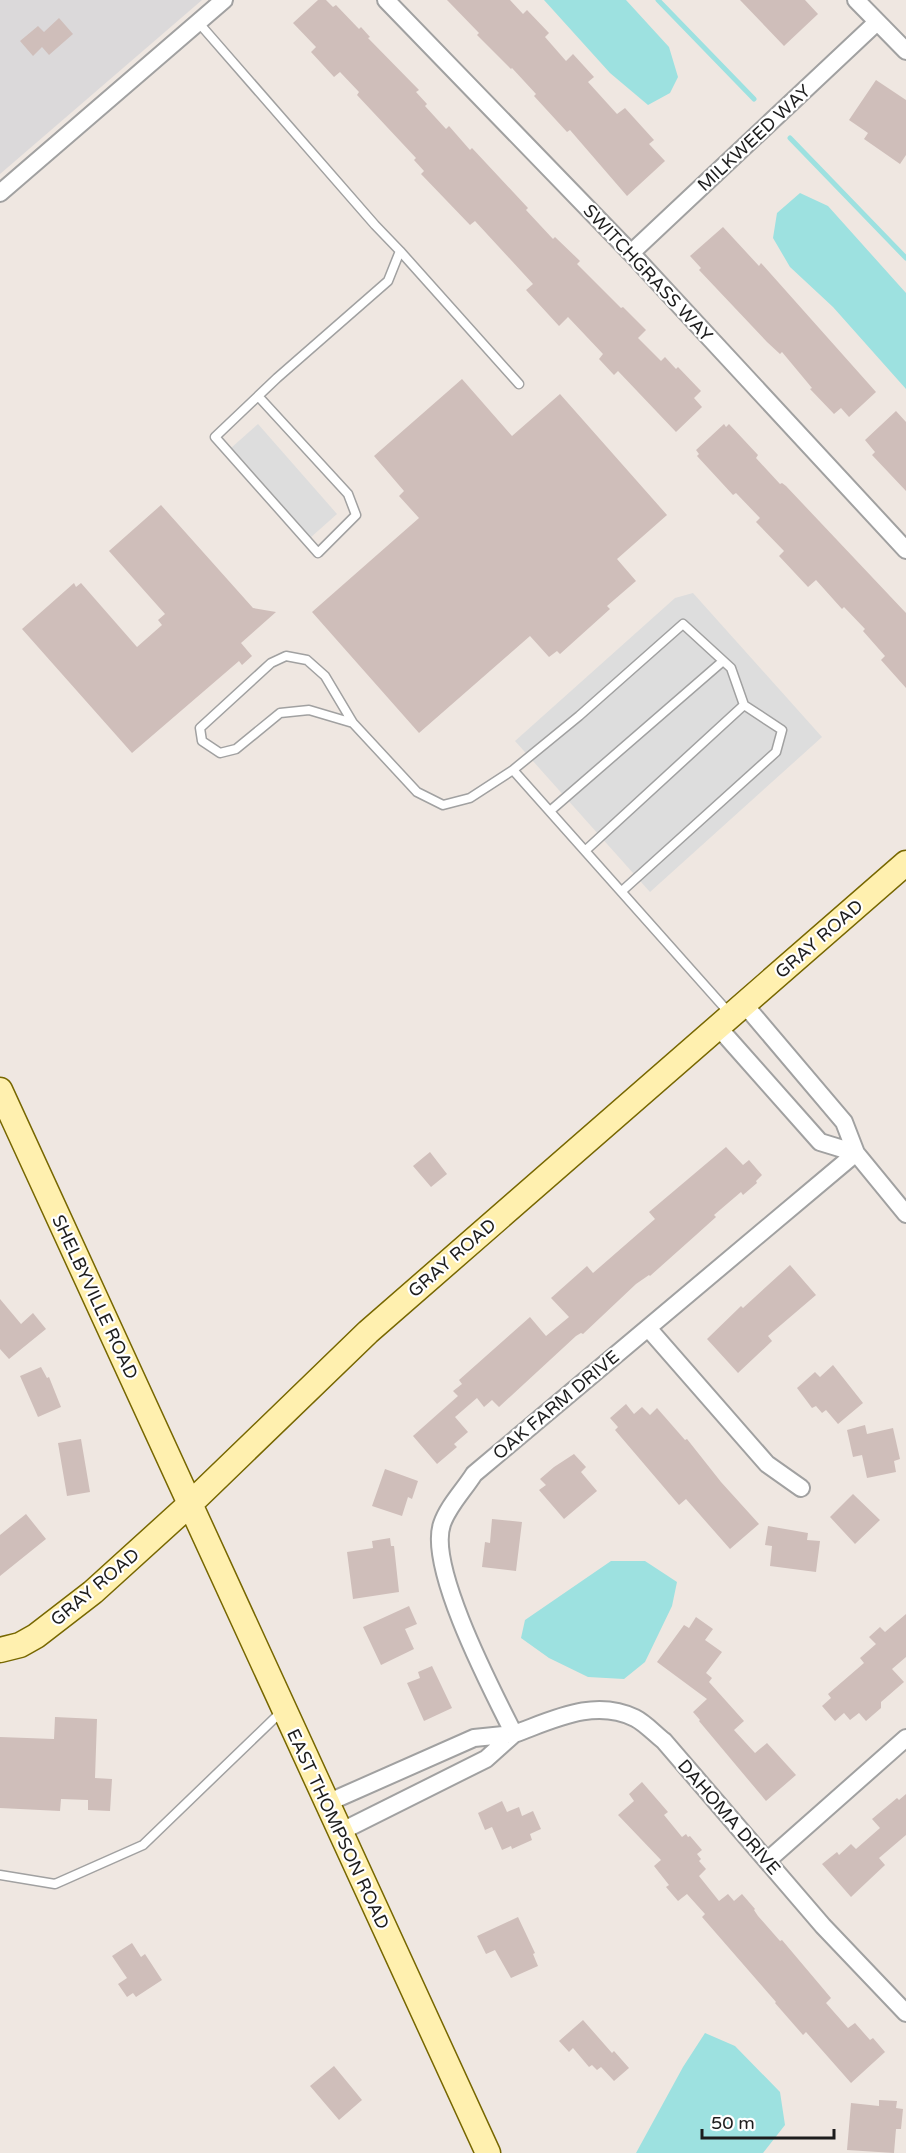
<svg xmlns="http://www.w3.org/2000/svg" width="906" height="2153" font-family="'Varela Round',sans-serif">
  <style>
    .residential { fill: #dbd9da }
    .parking { fill: #ddd }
    .water { fill: #9de1e0 }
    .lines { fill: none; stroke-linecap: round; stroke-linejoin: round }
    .stream { stroke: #9de1e0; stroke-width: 5 }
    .building { fill: #cfbeba }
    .lane-casing { stroke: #a1a1a1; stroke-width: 11 }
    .street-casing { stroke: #a1a1a1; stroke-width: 20 }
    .secondary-casing { stroke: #776700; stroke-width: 27 }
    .lane { stroke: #fff; stroke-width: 8 }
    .street { stroke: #fff; stroke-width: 16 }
    .secondary { stroke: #fff0af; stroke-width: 24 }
    .labels { text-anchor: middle; stroke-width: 4.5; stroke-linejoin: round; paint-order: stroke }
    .street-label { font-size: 18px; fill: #1d1d1d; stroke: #fff }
  </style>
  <rect width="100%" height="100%" fill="#efe7e1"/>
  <path class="residential" d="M0 0H202L0 174Z"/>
  <path class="parking" d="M258 424 337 514 310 538 231 448Z
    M693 593 822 737 650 892 515 741 675 598Z"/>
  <path class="water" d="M544 0H626L669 47 678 77 670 93 648 105 610 73Z
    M800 193 828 206 906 293V389L833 307 790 267 773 238 777 213Z
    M611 1561H645L677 1582 672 1606 645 1662 624 1679 588 1677 549 1658 521 1638 525 1620Z
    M705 2033 735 2046 780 2092 785 2125 763 2153H636L683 2067Z"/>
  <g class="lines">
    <path class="stream" d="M658 0 754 99
      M790 138 906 258"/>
  </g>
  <path class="building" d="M318 0H326L333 7 336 5 359 29 361 27 370 37 368 38 419 90 416 92 427 104 425 106 446 129 449 126 470 150 472 148 528 208 526 210 553 239 555 237 580 261 577 264 621 308 623 307 646 330 638 338 661 361 665 357 676 369 678 367 701 391 694 398 702 407 676 432 618 371 614 375 599 359 603 354 568 317 559 326 526 290 533 284 475 221 470 225 421 174 424 171 414 160 416 158 357 95 359 92 340 72 334 77 311 52 316 47 293 23Z
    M447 0H510L523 14 527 10 549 33 545 37 566 61 573 54 594 77 588 82 617 114 625 108 654 140 649 144 665 161 627 196 570 130 567 132 534 96 536 94 512 68 511 69 477 35 479 33Z
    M740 0H805L818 14 784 46Z
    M59 18 73 34 49 55 42 47 33 56 20 41 38 26 44 32Z
    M876 80 906 100V155L900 164 864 139 868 133 849 120Z
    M723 227 759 266 761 263 876 392 849 417 841 408 834 414 810 389 812 388 782 352 780 354 767 342 699 270 701 268 690 256Z
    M462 379 512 436 560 394 667 515 617 559 636 581 607 606 610 609 560 654 557 651 549 657 530 636 419 733 312 612 419 518 399 496 404 491 374 456Z
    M896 411 906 422V491L872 455 875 452 865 440Z
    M724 424 726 427 729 424 758 455 756 458 780 484 782 483 786 486 906 613V688L881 660 885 656 863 631 865 629 844 607 842 609 816 580 808 587 779 556 784 551 756 522 760 518 736 493 733 495 697 456 699 454 696 450Z
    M161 505 253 608 276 612 241 643 252 656 242 665 239 661 132 753 22 629 74 583 76 587 81 583 137 647 162 625 158 620 165 614 109 551Z
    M726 1147 743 1165 749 1160 762 1175 756 1181 757 1183 743 1195 741 1192 714 1215 716 1217 696 1235 650 1276 649 1275 636 1284 583 1334 581 1333 576 1336 499 1407 492 1400 484 1407 477 1398 455 1417 468 1432 454 1444 457 1447 437 1464 413 1436 458 1396 453 1391 462 1384 459 1380 530 1317 546 1336 569 1317 551 1298 587 1266 593 1273 655 1219 649 1212Z
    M430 1152 447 1174 431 1187 413 1166Z
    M790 1265 816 1295 768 1336 772 1341 738 1373 707 1339 741 1306 743 1308Z
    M0 1299 21 1324 33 1313 46 1329 9 1359 0 1349Z
    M833 1365 863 1403 838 1424 826 1410 822 1413 816 1406 812 1408 797 1388 815 1372 820 1377Z
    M41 1367 47 1378 49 1377 61 1407 38 1417 20 1376Z
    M626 1404 634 1414 642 1407 650 1415 657 1408 685 1440 687 1439 721 1482 759 1524 730 1549 686 1499 679 1505 615 1430 618 1427 610 1418Z
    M865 1425 867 1434 893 1428 900 1459 894 1461 896 1472 867 1478 862 1455 853 1457 847 1430Z
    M81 1439 90 1492 67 1496 58 1443Z
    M574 1454 586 1467 581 1472 597 1491 564 1519 539 1490 546 1485 540 1479 554 1467Z
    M385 1469 418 1481 412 1499 408 1497 402 1516 372 1506Z
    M853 1494 880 1520 855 1544 830 1517Z
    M26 1514 46 1539 0 1576V1535Z
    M492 1519 522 1522 516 1571 482 1567 485 1542 490 1543Z
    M768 1526 808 1533 807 1540 820 1541 816 1572 770 1566 772 1546 765 1545Z
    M390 1538 391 1546H394L399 1592 353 1599 347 1552 373 1548 372 1541Z
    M409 1606 417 1624 405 1629 414 1649 381 1665 363 1627Z
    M906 1614V1657L892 1669 904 1682 881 1702V1708L866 1721 859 1713 850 1720 844 1713 835 1721 822 1706 831 1698 828 1694 864 1663 860 1658 876 1644 869 1637 880 1627 885 1632Z
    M696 1617 713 1629 705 1640 722 1652 706 1673 712 1678 709 1682 744 1721 734 1730 755 1753 767 1743 796 1775 766 1801 699 1721 700 1720 693 1712 707 1699 657 1662 684 1625 689 1628Z
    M432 1666 452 1708 424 1721 407 1683 420 1678 418 1672Z
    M55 1717 97 1719 95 1778 112 1779 110 1811 88 1810V1800L61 1799 60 1811 0 1808V1737L54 1739Z
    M642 1782 668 1812 664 1815 682 1837 686 1834 688 1837 690 1836 702 1850 697 1854 701 1859 699 1861 706 1869 699 1876 719 1901 728 1894 734 1901 742 1894 755 1909 754 1910 758 1916 780 1941 782 1940 831 1998 826 2003 848 2028 855 2023 870 2040 873 2038 885 2052 851 2083 806 2032 803 2035 775 2003 776 2002 702 1917 705 1914 687 1894 678 1901 666 1887 669 1885 654 1866 661 1860 618 1815 634 1801 629 1794Z
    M906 1794V1835L879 1858 885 1865 851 1897 822 1864 837 1852 839 1855 851 1844 856 1849 880 1828 872 1819 897 1798 899 1800Z
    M502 1801 507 1812 519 1807 522 1816 533 1811 541 1829 530 1834 532 1840 512 1849 511 1846 502 1850 492 1827 485 1830 478 1813Z
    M518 1917 535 1953 533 1954 538 1966 511 1978 495 1950 486 1954 477 1936Z
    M132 1943 141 1957 145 1954 162 1980 136 1997 133 1993 127 1997 118 1984 127 1978 112 1956Z
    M583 2020 612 2053 614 2051 629 2068 614 2081 601 2067 597 2070 592 2065 589 2067 573 2048 569 2052 559 2041Z
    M334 2066 362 2100 339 2120 310 2086Z
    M879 2100 897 2101 896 2108 903 2109 901 2129H896L894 2153 847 2150 851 2103 879 2106Z"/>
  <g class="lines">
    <defs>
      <path id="lane" d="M198 22 375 225 400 251 388 281 277 378 215 437 318 553 356 515 348 494 258 396
        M400 251 519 384
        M353 723 325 676 307 660 286 656 271 663 200 728 202 741 220 753 236 749 280 713 309 710 353 723 417 792 443 805 470 798 513 770 579 716 683 624 731 668 744 705 586 850
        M513 770 731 1015
        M550 811 723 661
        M622 891 776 752 782 730 744 705
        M0 1875 55 1884 143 1845 281 1712"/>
      <path id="street" d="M386 0 631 253 906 550
        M856 0 906 51
        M0 193 224 0
        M631 253 877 22
        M718 1027 820 1142 856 1153 844 1122 744 1004
        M906 1214 856 1153 474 1474C464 1490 448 1506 442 1524 427 1567 493 1692 514 1734 553 1720 594 1698 635 1718 645 1723 655 1734 664 1741L823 1926 906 2013
        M648 1328 767 1464 801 1488
        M327 1803 474 1738 514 1734 486 1759 340 1832
        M767 1861 906 1738"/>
      <path id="secondary" d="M0 1090 488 2153
        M0 1650 20 1645 36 1636 93 1592 190 1504 368 1332 906 863"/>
    </defs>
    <use href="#lane" class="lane-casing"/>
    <use href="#street" class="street-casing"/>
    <use href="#secondary" class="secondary-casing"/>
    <use href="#lane" class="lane"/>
    <use href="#street" class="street"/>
    <use href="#secondary" class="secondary"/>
  </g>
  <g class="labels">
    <g class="street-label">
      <text transform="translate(754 138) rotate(-43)" y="6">MILKWEED WAY</text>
      <text transform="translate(648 273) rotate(47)" y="6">SWITCHGRASS WAY</text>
      <text transform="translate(819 939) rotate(-41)" y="6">GRAY ROAD</text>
      <text transform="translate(452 1258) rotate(-41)" y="6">GRAY ROAD</text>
      <text transform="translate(95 1297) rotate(65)" y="6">SHELBYVILLE ROAD</text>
      <text transform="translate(556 1405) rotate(-40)" y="6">OAK FARM DRIVE</text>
      <text transform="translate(95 1587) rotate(-40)" y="6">GRAY ROAD</text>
      <text transform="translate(729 1817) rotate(49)" y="6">DAHOMA DRIVE</text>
      <text transform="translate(338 1829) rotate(65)" y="6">EAST THOMPSON ROAD</text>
    </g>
  </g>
  <path d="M702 2129v9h132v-9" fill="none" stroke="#1d1d1d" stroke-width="3"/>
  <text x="711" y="2129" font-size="18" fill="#1d1d1d" stroke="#ffffff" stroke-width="4.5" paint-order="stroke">50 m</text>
</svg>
